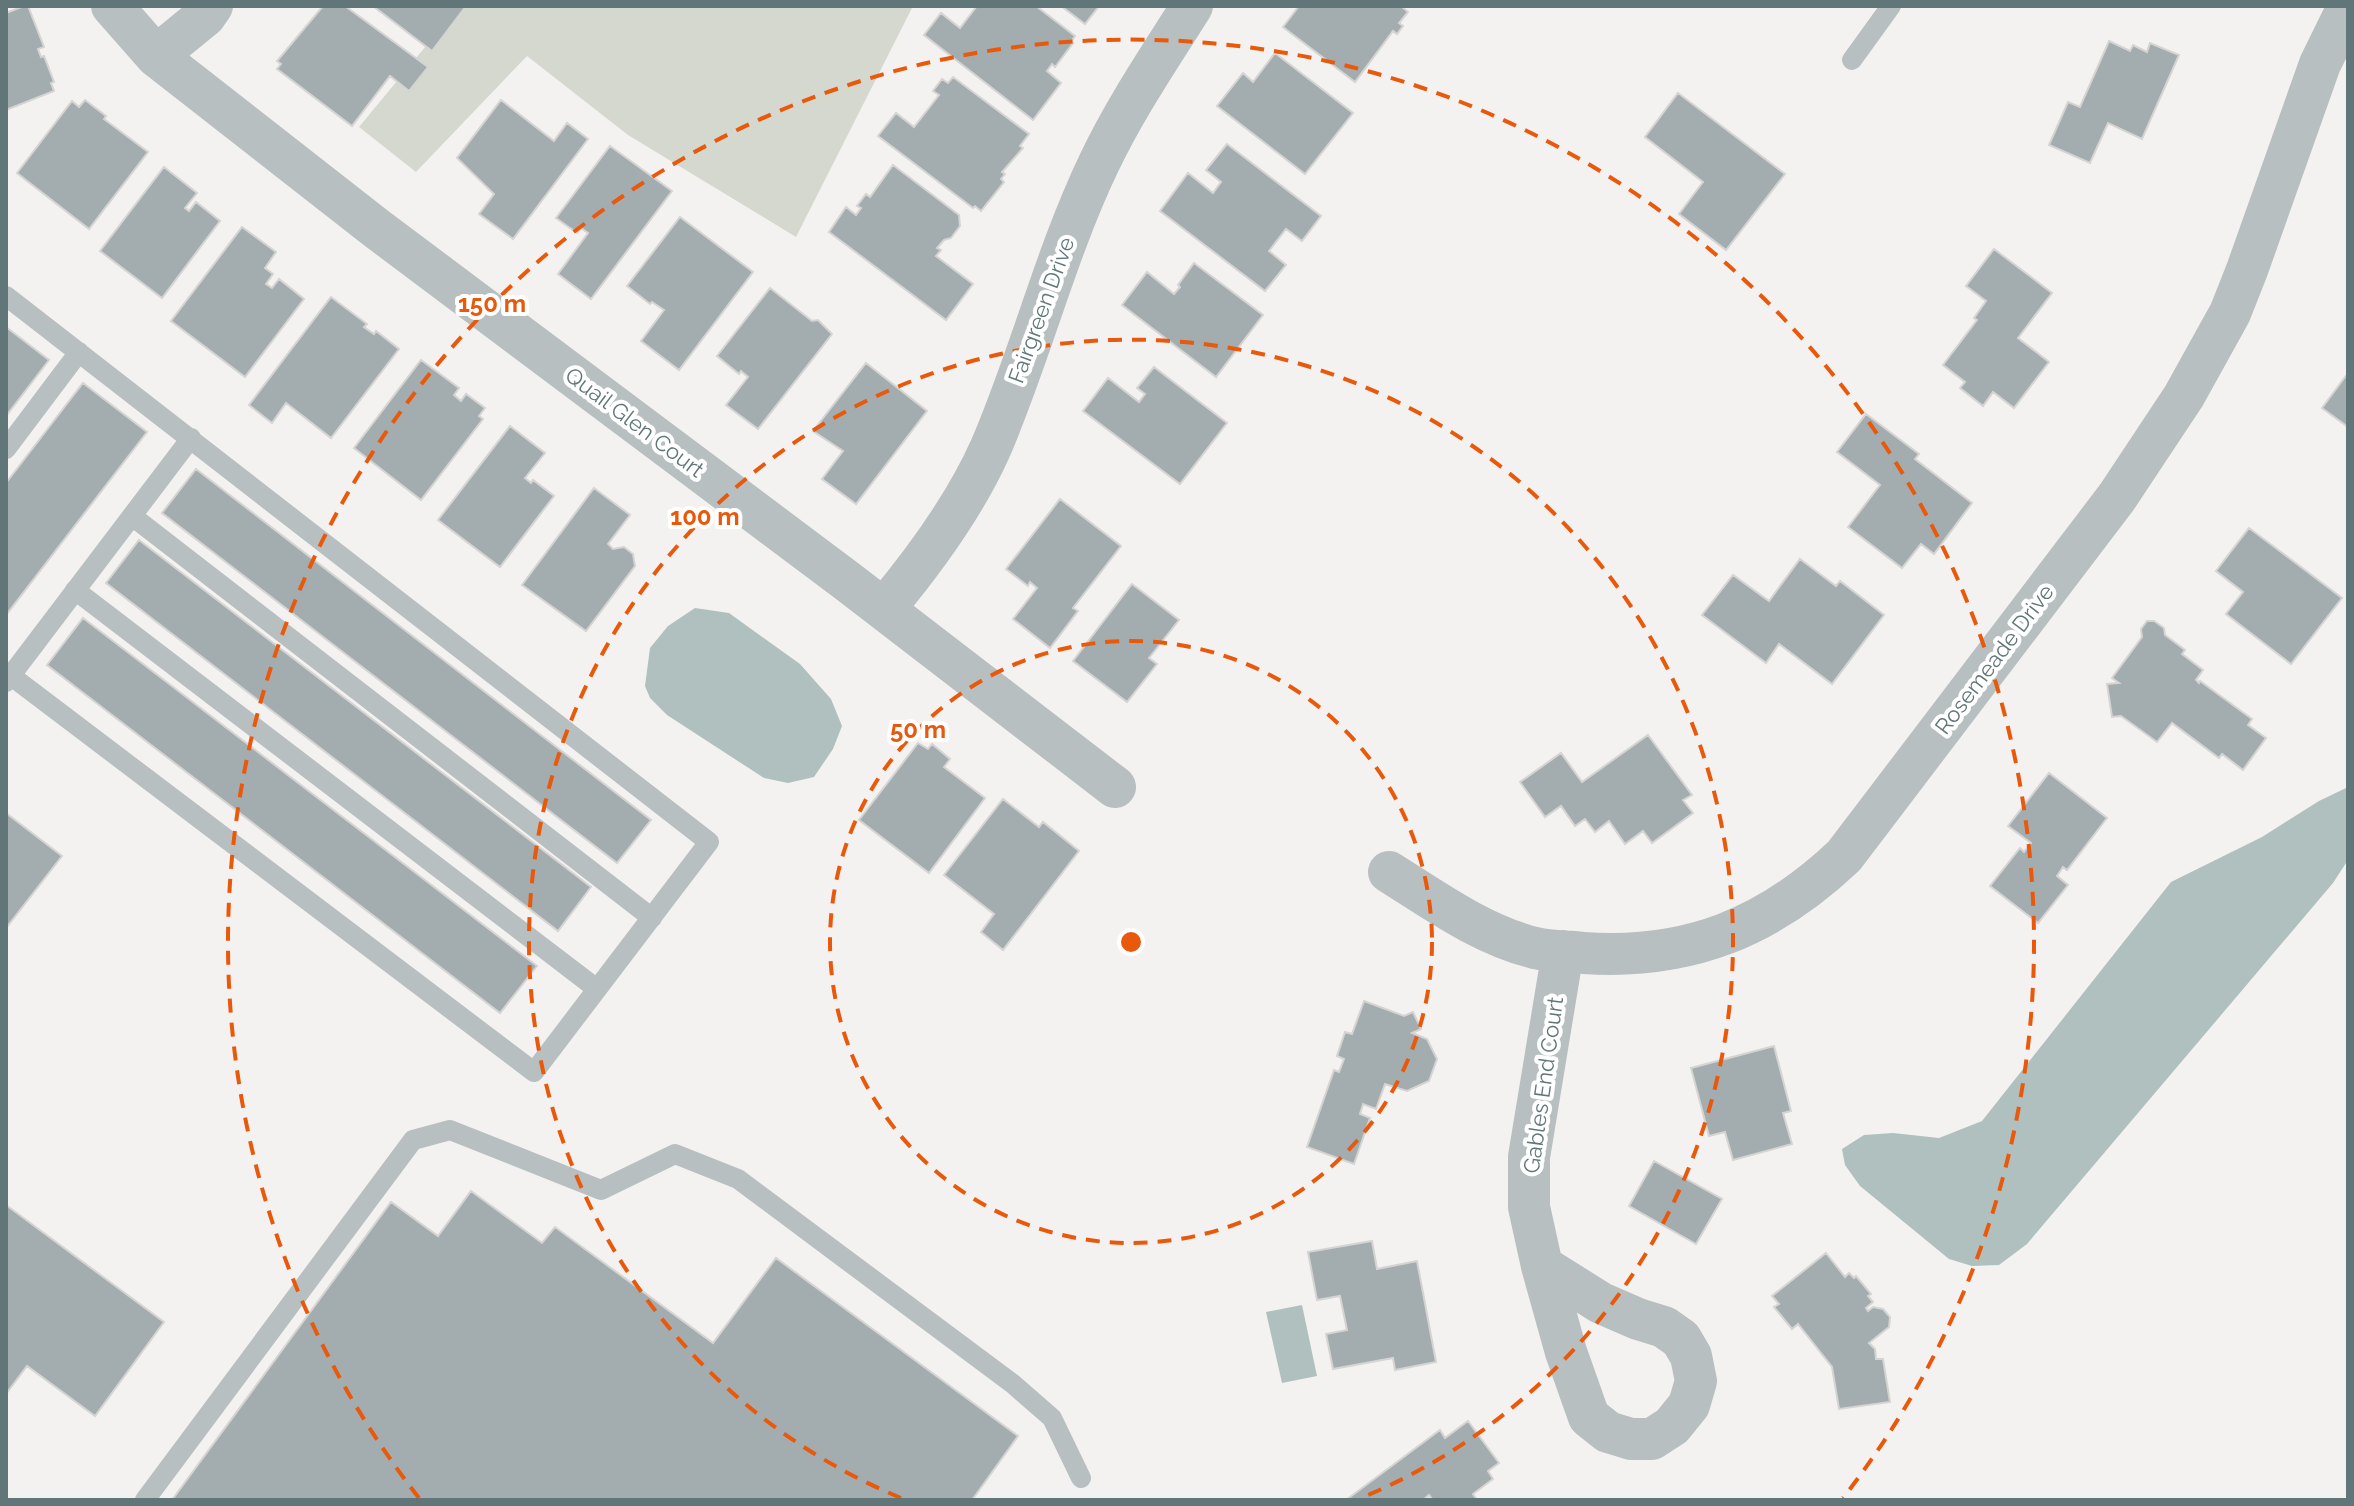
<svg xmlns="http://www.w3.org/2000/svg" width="2354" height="1506" font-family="Raleway,sans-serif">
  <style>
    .green { fill: #d5d8cf }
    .water { fill: #afc0bf }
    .building { fill: #a3adaf; stroke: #d5d4d3; stroke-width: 2 }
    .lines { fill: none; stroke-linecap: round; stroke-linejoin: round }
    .lane { stroke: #b8bfc0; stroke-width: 20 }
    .street { stroke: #b8bfc0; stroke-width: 42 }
    .ring { fill: none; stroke: #e8590c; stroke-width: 4; stroke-dasharray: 14 10 }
    .labels { text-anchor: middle; stroke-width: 8; stroke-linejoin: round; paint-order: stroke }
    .street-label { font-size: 22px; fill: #617679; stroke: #fff }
    .centre { fill: #e8590c; stroke: #fff; stroke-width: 4 }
    .ring-label { font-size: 24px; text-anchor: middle; font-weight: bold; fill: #e8590c; stroke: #fff; stroke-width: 8; stroke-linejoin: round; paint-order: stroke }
  </style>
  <rect width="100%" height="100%" fill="#f4f2f0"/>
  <path class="green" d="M459 6H913L796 237 628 135 527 56 416 172 359 127Z"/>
  <path class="water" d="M695 608 729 613 800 664 831 699 842 726 833 749 814 777 788 783 764 778 667 715 650 698 645 686 650 648 668 626Z
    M2346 788 2348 860 2333 883 2027 1244 1999 1265 1972 1266 1949 1259 1860 1186 1845 1165 1842 1149 1864 1135 1893 1133 1939 1138 1982 1121 2171 882 2262 837 2319 801Z
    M1302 1305 1317 1376 1282 1383 1266 1312Z"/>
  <path class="building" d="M24 6H28L44 47 38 49 41 57 44 56 54 82 51 83 54 91 6 110V13Z
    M323 6H345L428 67 409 91 390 76 352 126 277 69 281 64 277 61Z
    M373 6H466L432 51Z
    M977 6H1036L1075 36 1071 42 1073 43 1055 67 1052 64 1047 71 1061 83 1033 120 924 35 941 13 960 28Z
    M1061 6H1099L1085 24Z
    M1299 6H1401L1408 12 1399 23 1403 26 1397 34 1393 31 1355 82 1283 27Z
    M2109 41 2130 51 2133 45 2147 52 2150 43 2179 55 2142 139 2108 123 2090 163 2049 145 2068 102 2080 107Z
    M1275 53 1353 113 1305 174 1217 106 1243 73 1253 82Z
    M953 77 1029 134 1020 146 1023 148 1002 172 1005 174 1001 179 1004 182 981 211 975 206 973 208 878 136 896 113 914 127 939 95 933 91 942 79 948 83Z
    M1678 93 1785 174 1726 250 1679 214 1703 182 1645 137Z
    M85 100 106 116 104 119 148 152 89 229 17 173 72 101 79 107Z
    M501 100 554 141 567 123 588 139 513 239 479 214 494 194 457 158Z
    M1227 144 1321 216 1302 241 1286 229 1269 251 1286 265 1265 291 1160 211 1188 173 1213 193 1221 182 1206 170Z
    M610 146 672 191 591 299 558 274 588 233 581 228 577 233 556 218Z
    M893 165 959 215 960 226 951 238 944 240 937 248 941 250 936 256 973 284 946 320 829 232 846 207 856 215 861 208 857 206 866 194 870 197Z
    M164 167 197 193 185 208 189 211 196 202 220 221 162 298 100 251Z
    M680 217 753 272 679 370 641 341 664 310 652 302 650 304 627 286Z
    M242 227 276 252 265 268 273 274 266 284 272 288 279 279 304 299 245 377 171 321Z
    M1994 249 2052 293 2018 338 2049 362 2014 408 1993 392 1983 406 1960 388 1965 382 1943 365 1977 320 1974 318 1986 301 1966 286Z
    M1194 263 1263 315 1216 377 1122 305 1147 272 1174 294 1180 287 1178 285Z
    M770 288 812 321 818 320 832 334 758 429 726 405 748 377 741 371 739 374 717 356Z
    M331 297 367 324 364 327 374 334 376 331 399 349 331 438 286 403 272 423 249 405Z
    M6 327 49 360 6 416Z
    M421 360 459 388 454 395 461 401 466 394 485 408 479 416 483 419 421 500 354 448Z
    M866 363 927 411 856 504 822 479 843 451 813 431Z
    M1154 367 1227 423 1180 484 1083 411 1108 378 1139 402 1145 394 1137 388Z
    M2348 373V427L2322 408Z
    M83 383 147 432 6 615V483Z
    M1866 414 1919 454 1915 459 1972 503 1934 554 1921 544 1902 568 1848 527 1880 485 1837 452Z
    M510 426 545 453 525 478 531 483 533 480 554 496 500 567 438 520Z
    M196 469 651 820 617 863 162 513Z
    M594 488 630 515 608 544 613 549 624 547 633 554 635 566 586 631 522 585Z
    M1060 499 1121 546 1073 608 1078 611 1050 648 1013 619 1037 588 1030 582 1028 586 1006 569Z
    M2249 528 2342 598 2291 664 2226 614 2243 592 2216 571Z
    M139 540 591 887 558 931 106 583Z
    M1800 559 1836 586 1840 581 1884 615 1832 684 1779 644 1766 663 1702 615 1733 575 1769 601Z
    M1132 584 1179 620 1149 658 1157 664 1127 702 1073 661Z
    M83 618 537 966 500 1013 47 665Z
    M2147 621H2154L2164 628 2165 635 2185 650 2182 654 2203 670 2196 680 2199 683 2200 681 2252 719 2248 725 2266 738 2243 770 2222 754 2219 758 2172 723 2157 742 2121 716 2112 717 2107 684 2119 683 2112 678 2142 637 2141 629Z
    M1648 735 1692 795 1683 800 1693 813 1652 843 1643 831 1625 844 1609 821 1595 832 1585 819 1575 826 1561 806 1545 817 1520 782 1561 753 1582 782Z
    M918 743 928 749 932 744 950 759 944 767 985 798 929 873 859 820Z
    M2049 773 2107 818 2067 870 2063 867 2057 876 2068 885 2038 923 1990 886 2020 848 2024 852 2031 843 2008 826Z
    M1003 799 1039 827 1043 822 1079 851 1003 950 981 932 994 914 944 875Z
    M6 813 62 856 6 928Z
    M1364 1001 1404 1016 1413 1012 1421 1029 1412 1033 1427 1039 1437 1059 1429 1081 1407 1091 1385 1084 1376 1109 1363 1104 1360 1114 1370 1118 1354 1164 1307 1147 1334 1070 1339 1072 1344 1059 1337 1056 1345 1032 1352 1034Z
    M1774 1046 1791 1111 1783 1113 1792 1144 1733 1160 1725 1132 1709 1136 1691 1068Z
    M1654 1161 1722 1199 1696 1244 1629 1206Z
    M471 1191 542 1243 555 1227 713 1343 776 1258 1018 1436 972 1500H172L391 1202 438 1236Z
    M6 1205 164 1322 95 1416 27 1366 6 1394Z
    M1372 1241 1377 1269 1417 1261 1436 1362 1395 1370 1393 1358 1333 1369 1326 1334 1347 1330 1340 1296 1317 1300 1308 1252Z
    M1826 1253 1845 1277 1849 1273 1854 1278 1856 1276 1871 1294 1868 1296 1873 1302 1866 1308 1868 1311 1873 1307 1883 1309 1890 1317 1889 1327 1869 1343 1875 1349 1876 1359H1883L1890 1402 1839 1409 1832 1367 1798 1324 1792 1329 1774 1307 1779 1304 1772 1296Z
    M1468 1421 1499 1463 1488 1471 1493 1479 1473 1494 1477 1500H1433L1429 1495 1423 1500H1346L1440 1430 1445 1438Z"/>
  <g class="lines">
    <path class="lane" d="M1852 60 1891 6
      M6 296 709 842 534 1072 6 672
      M6 449 79 352
      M132 516 652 918
      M75 590 597 989
      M6 682 191 438
      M145 1500 413 1140 450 1130 601 1190 675 1154 738 1179 1013 1384 1052 1418 1081 1478"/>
    <path class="street" d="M112 6 156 56 376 228 847 581 1115 787
      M156 56 205 16 212 6
      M884 609C925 560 965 506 991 447 1031 354 1055 255 1099 163 1125 108 1160 57 1192 6
      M1389 872C1435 901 1482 935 1535 948 1551 952 1568 951 1584 953 1689 960 1769 927 1844 856L2117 497 2184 396 2230 313 2247 270 2320 64 2348 7
      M1542 1266 1601 1303 1638 1319 1664 1327 1681 1339 1691 1356 1696 1381 1689 1405 1672 1426 1652 1439H1631L1608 1432 1589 1417 1566 1352 1542 1266 1529 1207V1157L1563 951"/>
  </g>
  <g class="ring">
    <circle cx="1131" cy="942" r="301"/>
    <path d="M901 1498A602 602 0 1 1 1361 1498"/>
    <path d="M419 1498A903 903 0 1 1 1843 1498"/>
  </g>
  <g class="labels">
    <g class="street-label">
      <text transform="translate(1041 310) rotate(-70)" y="8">Fairgreen Drive</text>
      <text transform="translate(635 422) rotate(37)" y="8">Quail Glen Court</text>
      <text transform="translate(1994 659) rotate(-53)" y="8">Rosemeade Drive</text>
      <text transform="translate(1543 1085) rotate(-82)" y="8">Gables End Court</text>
    </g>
  </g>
  <circle cx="1131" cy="942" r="12" class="centre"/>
  <g class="ring-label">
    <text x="492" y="312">150 m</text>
    <text x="705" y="525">100 m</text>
    <text x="918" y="738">50 m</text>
  </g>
  <rect width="2354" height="1506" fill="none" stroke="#617679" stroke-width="16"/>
</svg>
